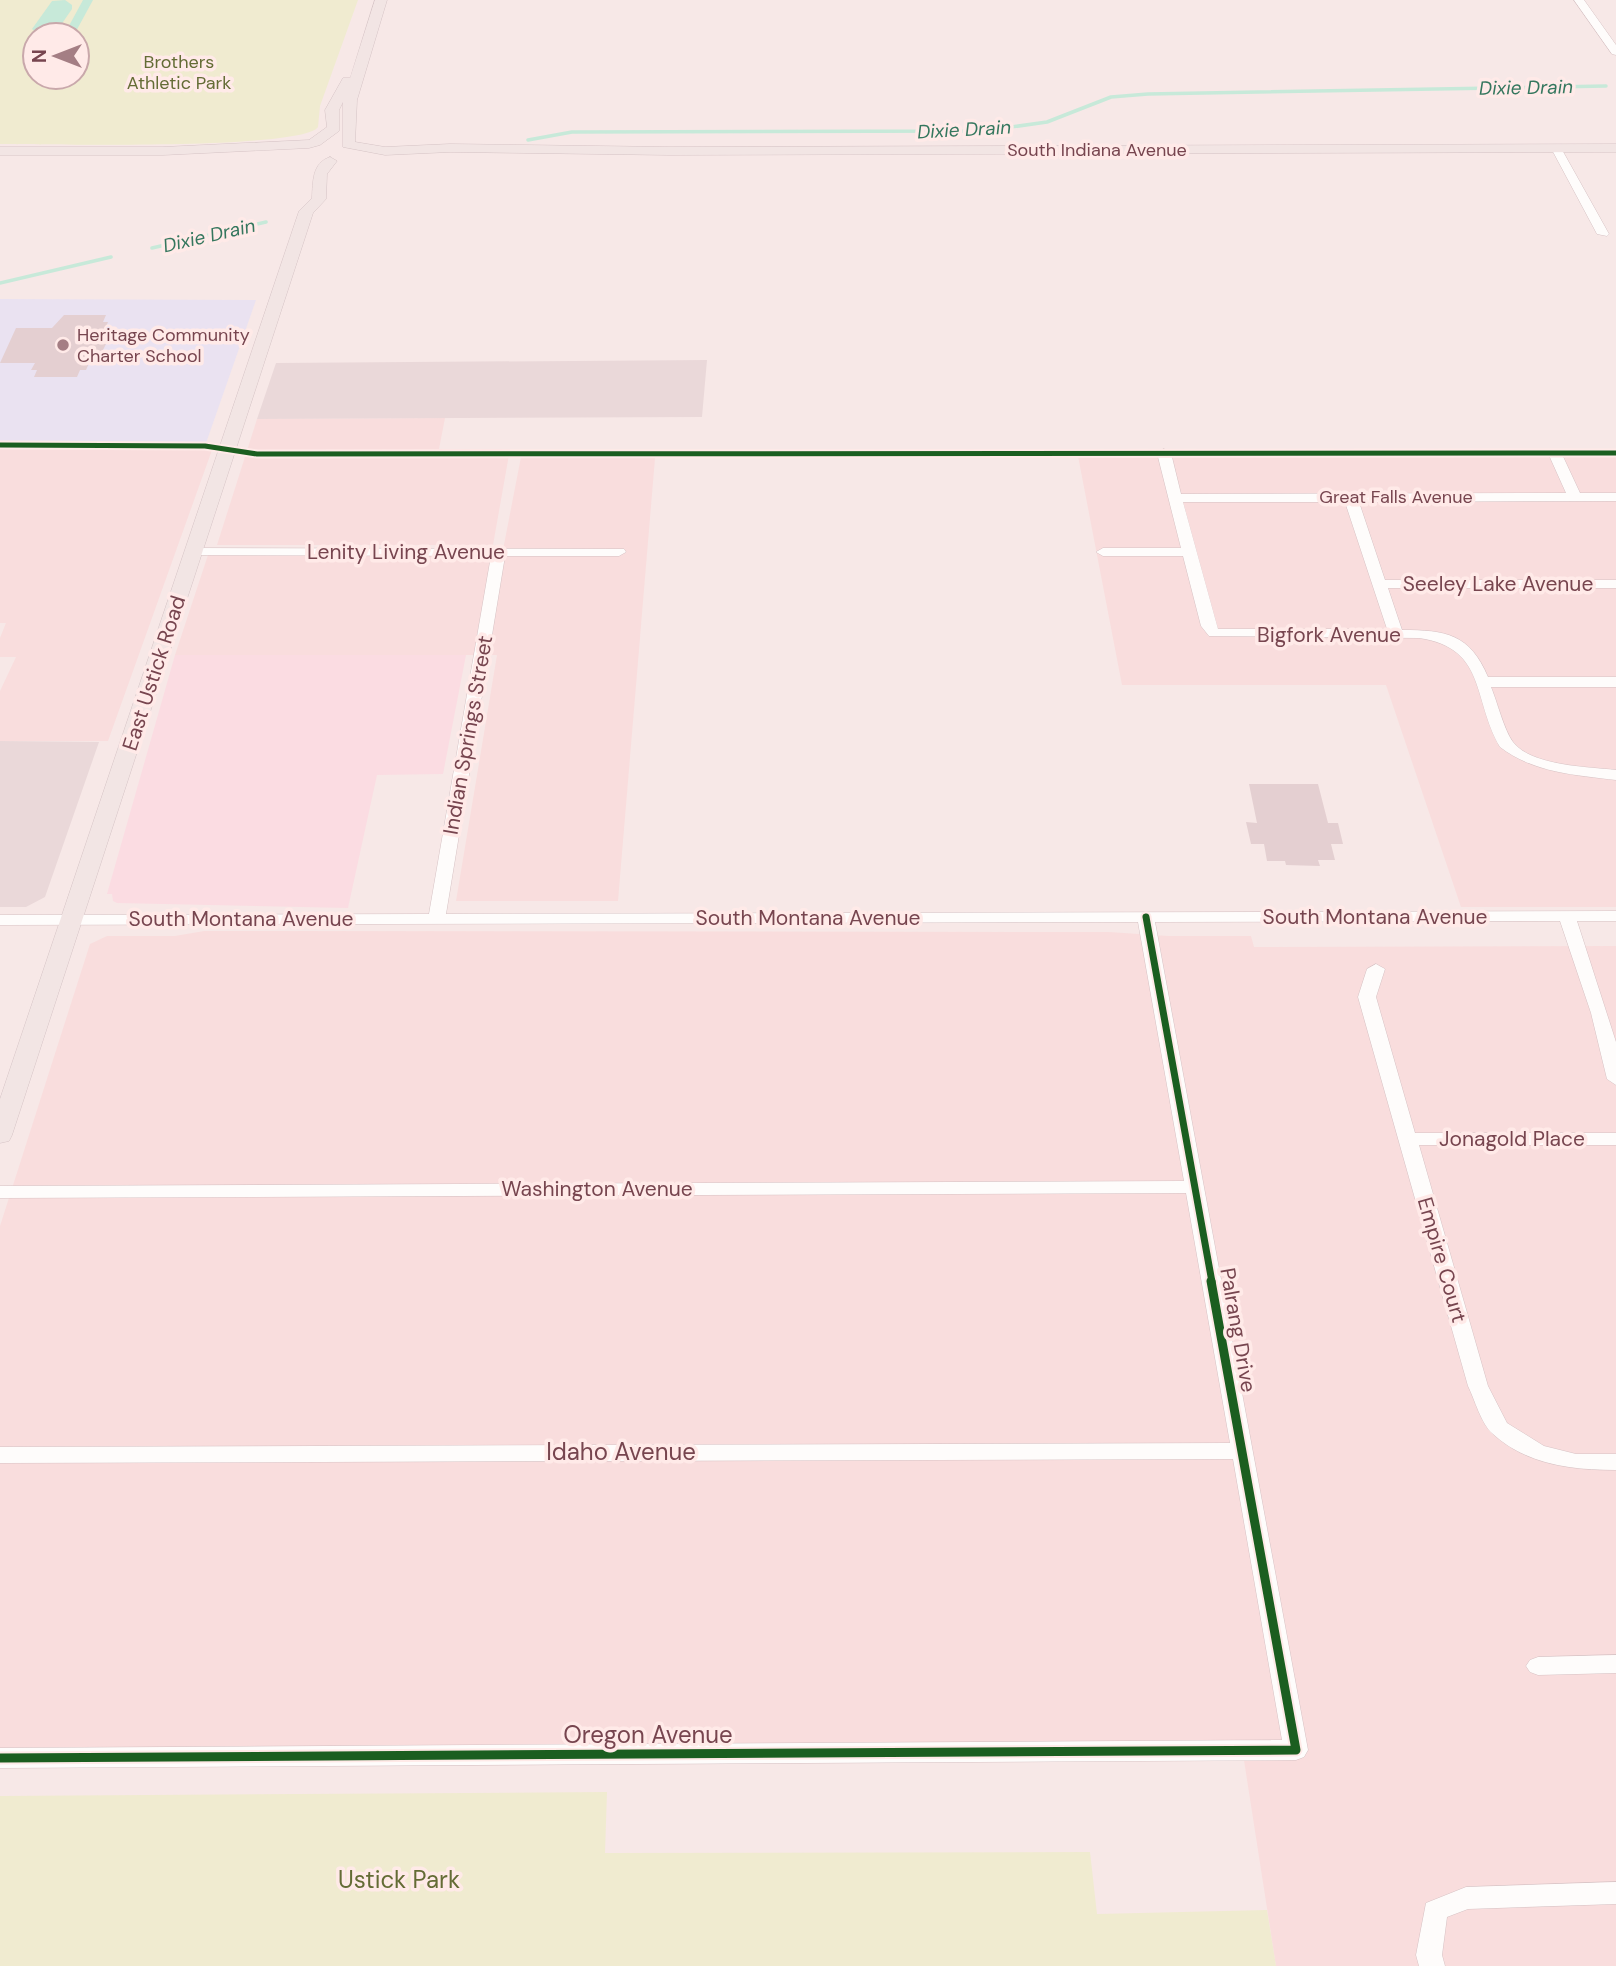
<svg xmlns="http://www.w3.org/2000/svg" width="1616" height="1966" font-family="'DM Sans',sans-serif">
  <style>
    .residential { fill: #f9dddd }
    .commercial { fill: #fbdce2 }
    .industrial { fill: #ead8d9 }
    .education { fill: #eae2f1 }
    .green { fill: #f0ebd0; fill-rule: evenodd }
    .water { fill: #c7e9d9 }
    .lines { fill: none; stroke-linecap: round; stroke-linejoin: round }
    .stream { stroke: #c7e9d9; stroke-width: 3.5 }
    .canal { fill: #c7e9d9; fill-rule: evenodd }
    .building { fill: #e4cfd1 }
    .minor-casing { stroke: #d6c2c4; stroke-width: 1 }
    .major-casing { stroke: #d6c4c6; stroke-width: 1 }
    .minor { fill: #fefcfb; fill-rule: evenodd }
    .major { fill: #f2e5e4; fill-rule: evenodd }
    .cycleway-far2-casing { stroke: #ffeae8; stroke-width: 9 }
    .cycleway-far1-casing { stroke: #ffeae8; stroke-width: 11 }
    .cycleway-casing { stroke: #ffeae8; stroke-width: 13 }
    .cycleway-far2 { stroke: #1b5e20; stroke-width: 5 }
    .cycleway-far1 { stroke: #1b5e20; stroke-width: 7 }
    .cycleway { stroke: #1b5e20; stroke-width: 9 }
    .poi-dot { fill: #a47e84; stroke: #ffeae8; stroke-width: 2.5 }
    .labels { text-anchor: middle; stroke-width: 7; stroke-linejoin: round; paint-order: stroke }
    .far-park-label { font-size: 18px; fill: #646c35; stroke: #ffeae8 }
    .far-street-label { font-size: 18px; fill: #77454f; stroke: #ffeae8 }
    .far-poi-label { font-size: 18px; fill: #77454f; stroke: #ffeae8; text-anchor: start }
    .far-water-label { font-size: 19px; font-style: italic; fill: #35775e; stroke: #ffeae8 }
    .street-label { font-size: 21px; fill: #77454f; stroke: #ffeae8 }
    .near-street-label { font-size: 24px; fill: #77454f; stroke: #ffeae8 }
    .near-park-label { font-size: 24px; fill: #646c35; stroke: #ffeae8 }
  </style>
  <rect width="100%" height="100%" fill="#f7e8e7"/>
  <path class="residential" d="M445 418 439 449H510L493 545H217L257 419Z
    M0 449 212 450 108 741H0V691L16 657H0V638L6 623H0Z
    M1078 456H1616V907H1461L1386 685H1122Z
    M521 457 655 458 618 901H456L497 655H175L208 555H502Z
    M204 931 1109 932 1168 936H1251L1254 947 1616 946V1966H1276L1241 1741 0 1748V1226L90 944 107 936H175Z"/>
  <path class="commercial" d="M175 655H466L443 774 377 775 348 908 117 903 113 901 112 894H107Z"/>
  <path class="industrial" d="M707 360 702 417 257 419 276 363Z
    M0 741 99 742 45 897 26 907H0Z"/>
  <path class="education" d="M0 299 256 300 205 446 0 445Z"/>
  <path class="green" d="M0 0H358L320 106 318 127C303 150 42 144 0 144ZM35 35H77V77H35Z
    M607 1792 605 1853 1090 1852 1097 1914 1267 1910 1276 1966H0V1796Z"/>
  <path class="water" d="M65 0 72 5V9L56 32H36L32 29 52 1Z"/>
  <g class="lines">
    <path class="stream" d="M528 140 572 132 983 131 1047 122 1111 97 1148 94 1606 86
      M152 248 266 222
      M0 283 111 257"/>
    <path class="canal" d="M83 0H93L74 35H64Z"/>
  </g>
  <path class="building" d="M64 315H106L103 322H108L102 336H110L101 354H93L86 370H80L77 377H34L37 370H31L35 363H0L16 328H52Z
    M1249 784H1318L1328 823H1338L1343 844H1331L1335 860H1318L1320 866 1286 865 1285 861H1267L1264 844H1251L1246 822 1257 823Z"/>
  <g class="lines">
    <defs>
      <path id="minor" d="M1574 0H1584L1616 45V55L1612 54Z
        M1552 146 1561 148 1609 234 1607 236 1597 234 1551 148Z
        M1164 449 1171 453 1181 494 1566 493 1548 453 1550 450H1560L1580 493H1616V501L1359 502 1385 580H1616V588H1388L1402 630C1446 630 1470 634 1488 677H1616V687H1491C1497 701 1504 730 1513 742 1531 766 1589 767 1616 770V780C1576 775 1534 773 1500 747 1472 699 1487 648 1419 638L1209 636 1201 626 1183 556H1103L1096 552 1103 548H1181L1157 453ZM1183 502H1345L1387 629H1218Z
        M193 548 624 549 626 552 619 556H505L446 914 1616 911V921H1577L1616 1042V1085L1607 1079 1591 1013 1560 921 1155 922 1308 1750 1304 1757 1296 1760 0 1768V1748L1282 1740 1233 1459 0 1463V1447L1230 1443 1186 1193 0 1198V1186L1184 1181 1138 922 0 925V915L429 914 491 556 188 555V549Z
        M1376 964 1385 969 1376 997 1415 1133H1616V1145H1419L1488 1386 1507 1423 1544 1446 1576 1454H1616V1470C1573 1470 1527 1465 1493 1434 1481 1424 1475 1400 1468 1386L1358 997 1367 969Z
        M1616 1655V1673L1538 1675 1530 1672 1526 1666 1530 1660 1538 1657Z
        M1616 1882V1904L1468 1909 1447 1917 1442 1955 1445 1966H1419L1416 1955 1426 1903 1466 1887Z"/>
      <path id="major" d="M375 0H387L357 100 355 142 385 147 450 144 669 147 1616 144V152L669 155 450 152 385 155 343 147V102L339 110V131L320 145 309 148 163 155H0V147H163L309 140 327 127 325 110 343 78H350Z
        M330 157 337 161 327 174 326 199 313 213 12 1135 9 1141 0 1143V1099L299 211 312 198C313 181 312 163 330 157Z"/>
    </defs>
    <use href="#minor" class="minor-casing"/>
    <use href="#major" class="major-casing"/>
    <use href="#minor" class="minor"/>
    <use href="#major" class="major"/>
    <defs>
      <path id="cycleway-far2" d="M0 445 205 446 257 454 1616 453"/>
      <path id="cycleway-far1" d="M1146 917 1212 1282"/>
      <path id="cycleway" d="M0 1758 1296 1750 1211 1281"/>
    </defs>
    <use href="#cycleway-far2" class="cycleway-far2-casing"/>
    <use href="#cycleway-far1" class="cycleway-far1-casing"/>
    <use href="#cycleway" class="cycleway-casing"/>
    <use href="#cycleway-far2" class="cycleway-far2"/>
    <use href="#cycleway-far1" class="cycleway-far1"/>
    <use href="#cycleway" class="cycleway"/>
  </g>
  <circle class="poi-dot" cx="63" cy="345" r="7"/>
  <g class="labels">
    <g class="far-park-label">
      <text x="179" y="68">Brothers<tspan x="179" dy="21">Athletic Park</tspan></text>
    </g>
    <g class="far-street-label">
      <text x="1097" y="156">South Indiana Avenue</text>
      <text x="1396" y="503">Great Falls Avenue</text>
    </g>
    <g class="far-poi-label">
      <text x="77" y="341">Heritage Community<tspan x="77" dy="21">Charter School</tspan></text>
    </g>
    <g class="far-water-label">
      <text transform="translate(1526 87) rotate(-1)" y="7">Dixie Drain</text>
      <text transform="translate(964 129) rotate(-3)" y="7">Dixie Drain</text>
      <text transform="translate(209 235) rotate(-13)" y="7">Dixie Drain</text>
    </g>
    <g class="street-label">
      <text x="406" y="559">Lenity Living Avenue</text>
      <text x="1498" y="591">Seeley Lake Avenue</text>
      <text x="1329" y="642">Bigfork Avenue</text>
      <text transform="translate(154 673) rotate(-72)" y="7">East Ustick Road</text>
      <text transform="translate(468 735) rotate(-80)" y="7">Indian Springs Street</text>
      <text x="1375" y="924">South Montana Avenue</text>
      <text x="808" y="925">South Montana Avenue</text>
      <text x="241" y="926">South Montana Avenue</text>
      <text x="1512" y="1146">Jonagold Place</text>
      <text x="597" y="1196">Washington Avenue</text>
      <text transform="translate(1442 1260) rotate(74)" y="7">Empire Court</text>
      <text transform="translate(1238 1330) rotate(80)" y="7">Palrang Drive</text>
    </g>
    <g class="near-street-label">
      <text x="621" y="1460">Idaho Avenue</text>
      <text x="648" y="1743">Oregon Avenue</text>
    </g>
    <g class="near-park-label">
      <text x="399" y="1888">Ustick Park</text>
    </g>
  </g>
  <g transform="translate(56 56) rotate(270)"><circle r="33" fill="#ffeae8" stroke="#c9a8ab" stroke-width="2"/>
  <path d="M0-5L12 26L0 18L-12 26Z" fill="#a47e84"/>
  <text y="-10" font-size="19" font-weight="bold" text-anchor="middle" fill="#77454f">N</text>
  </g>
</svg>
